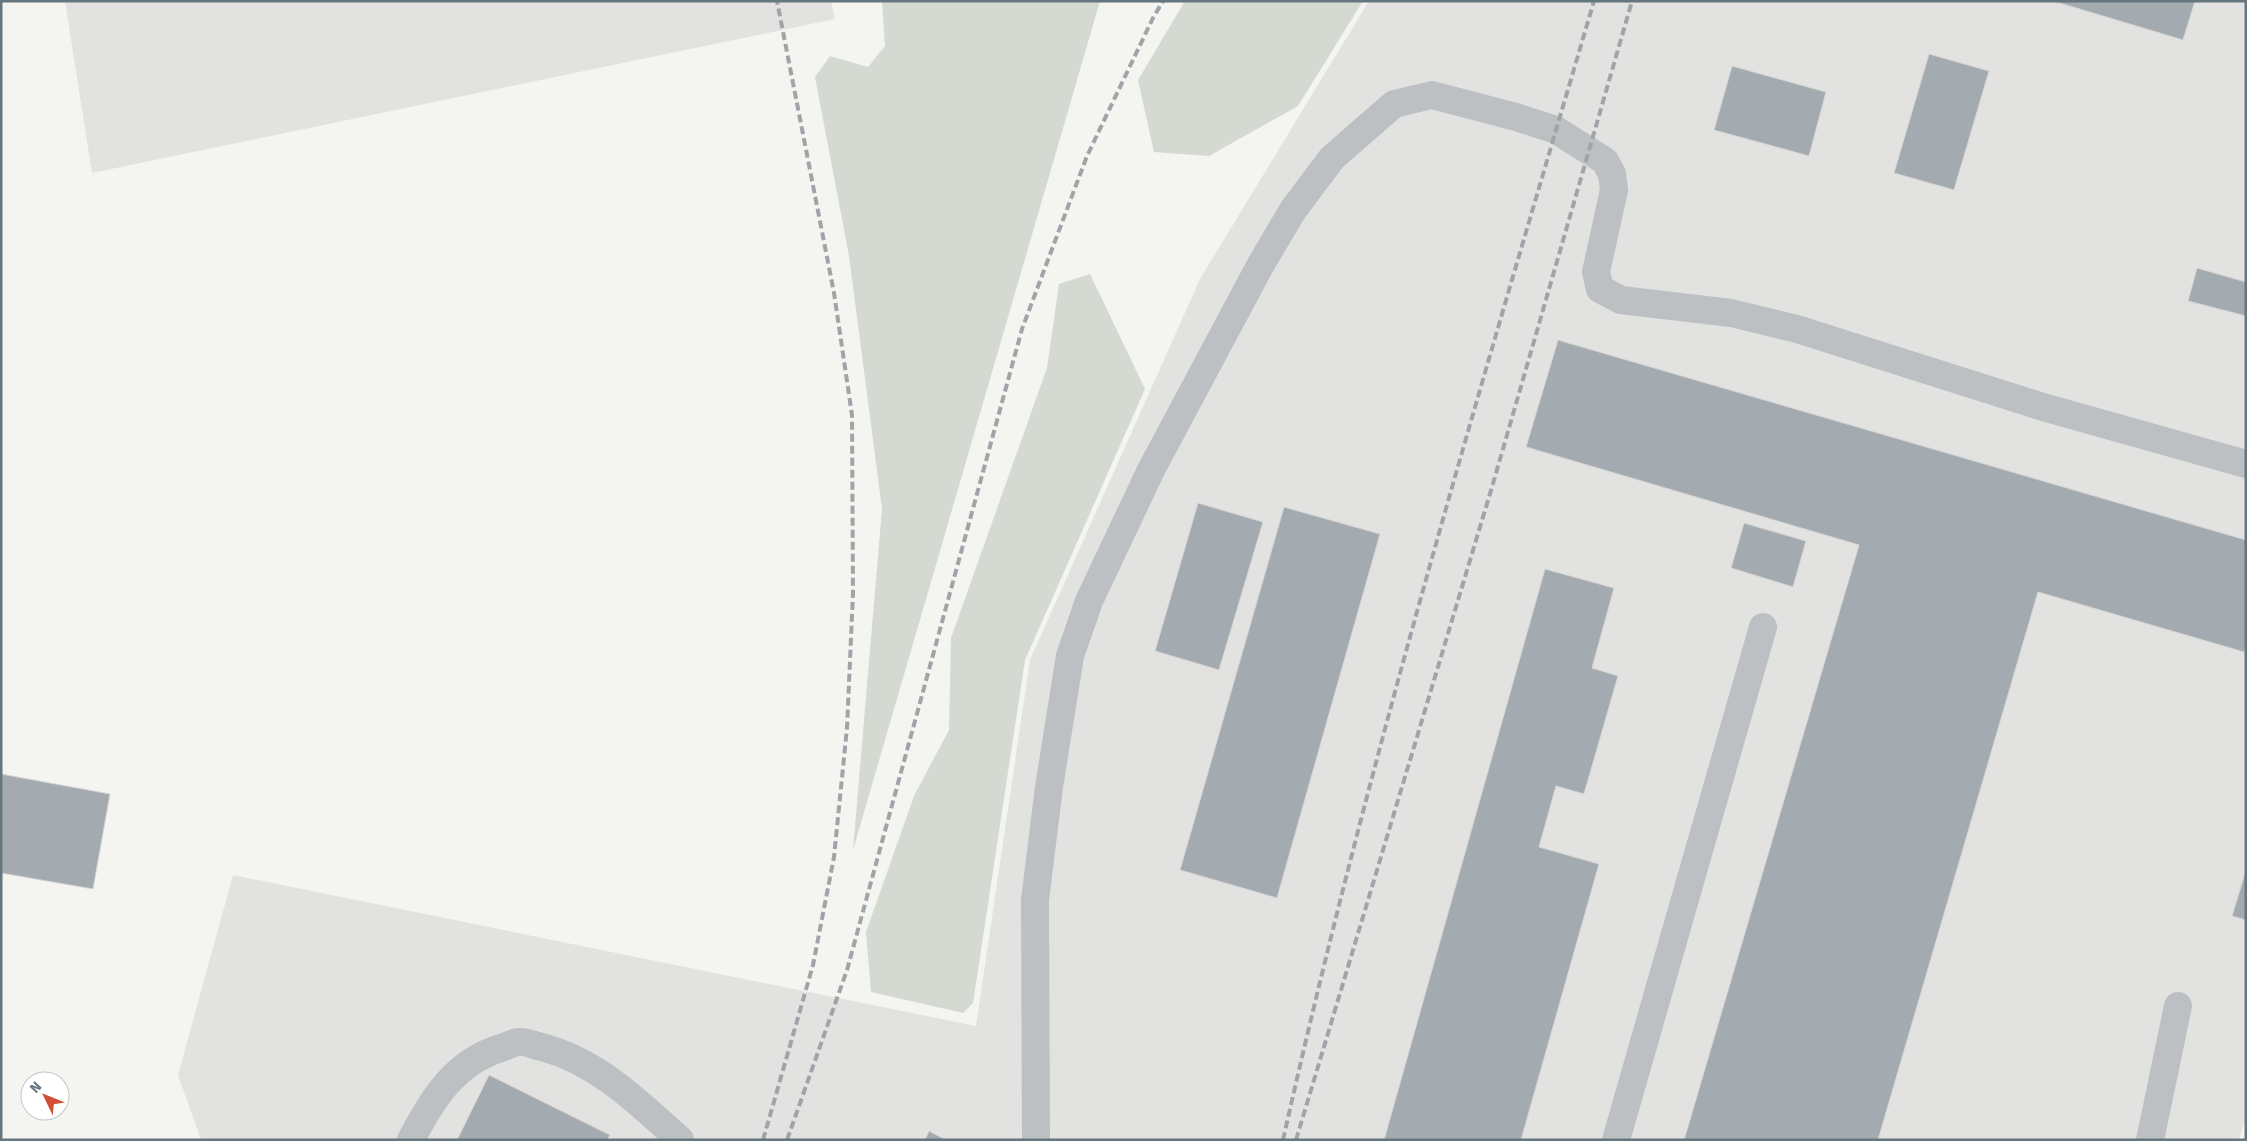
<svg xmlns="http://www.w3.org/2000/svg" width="2247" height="1141" font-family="'Fira Sans',sans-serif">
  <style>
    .built { fill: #e2e3e1 }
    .green { fill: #d4d9d1 }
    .building { fill: #a4abb0; stroke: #d6d5d4 }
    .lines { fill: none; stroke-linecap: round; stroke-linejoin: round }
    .minor { stroke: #bcc0c3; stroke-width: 28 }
    .rail { stroke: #9ea4a8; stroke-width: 4; stroke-dasharray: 8 4; stroke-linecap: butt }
  </style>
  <rect width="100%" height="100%" fill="#f4f4f1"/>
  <path class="built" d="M65 1H831L835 19 92 173Z
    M1369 1H2246V1116L2239 1140H201L178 1075 233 875 976 1026 1030 660 1200 279Z"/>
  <path class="green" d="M882 1H1100L853 850 882 509 849 256 815 77 830 56 868 67 885 46Z
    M1185 1H1363L1298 106 1209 156 1154 152 1138 80Z
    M1090 274 1145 389 1025 660 973 1003 963 1013 871 992 866 932 914 796 949 730 951 638 1047 368 1059 284Z"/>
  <path class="building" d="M2053 1H2195L2183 40Z
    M1929 54 1989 71 1954 190 1894 173Z
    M1732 66 1826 92 1809 156 1714 130Z
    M2197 268 2246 282V316L2188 301Z
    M1558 340 2246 540V646L2244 652 2038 592 1878 1140H1684L1859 545 1526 447Z
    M1198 503 1263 522 1219 670 1155 651Z
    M1284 507 1380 534 1277 898 1180 870Z
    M1744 523 1806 541 1793 587 1731 568Z
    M1545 569 1614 588 1592 668 1618 676 1584 794 1556 786 1539 847 1599 864 1521 1140H1384Z
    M1 774 110 794 93 889 1 873Z
    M2246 870V920L2232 916Z
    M489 1075 610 1135 607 1140H457Z
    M929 1131 946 1140H925Z"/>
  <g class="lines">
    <path class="minor" d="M411 1140C432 1099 455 1062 501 1048 507 1046 514 1042 519 1042 526 1041 535 1046 542 1047 598 1062 638 1102 680 1140
      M1036 1140 1035 900 1049 787 1070 656 1089 601 1151 470 1261 264 1293 210 1332 158 1394 104 1432 95 1516 117 1556 130 1605 161 1612 174 1614 190 1596 272 1600 289 1621 300 1731 313 1797 329 2043 407 2246 464
      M1616 1140 1763 627
      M2150 1140 2178 1006"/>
    <path class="rail" d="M763 1140 813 965 834 857 847 728 853 593 852 415 834 293 777 1
      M787 1140 847 970 1022 329 1087 156 1153 18 1163 1
      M1283 1140C1369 756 1483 379 1594 1
      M1296 1140 1492 487 1632 1"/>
  </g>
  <rect width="2247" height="1141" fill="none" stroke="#66767f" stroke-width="5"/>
  <g transform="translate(45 1096) rotate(313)"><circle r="24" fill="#ffffff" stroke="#c2c8cc"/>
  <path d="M0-4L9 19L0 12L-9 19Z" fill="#d04f35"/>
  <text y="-8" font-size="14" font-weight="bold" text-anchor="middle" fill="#66767f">N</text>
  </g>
</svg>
